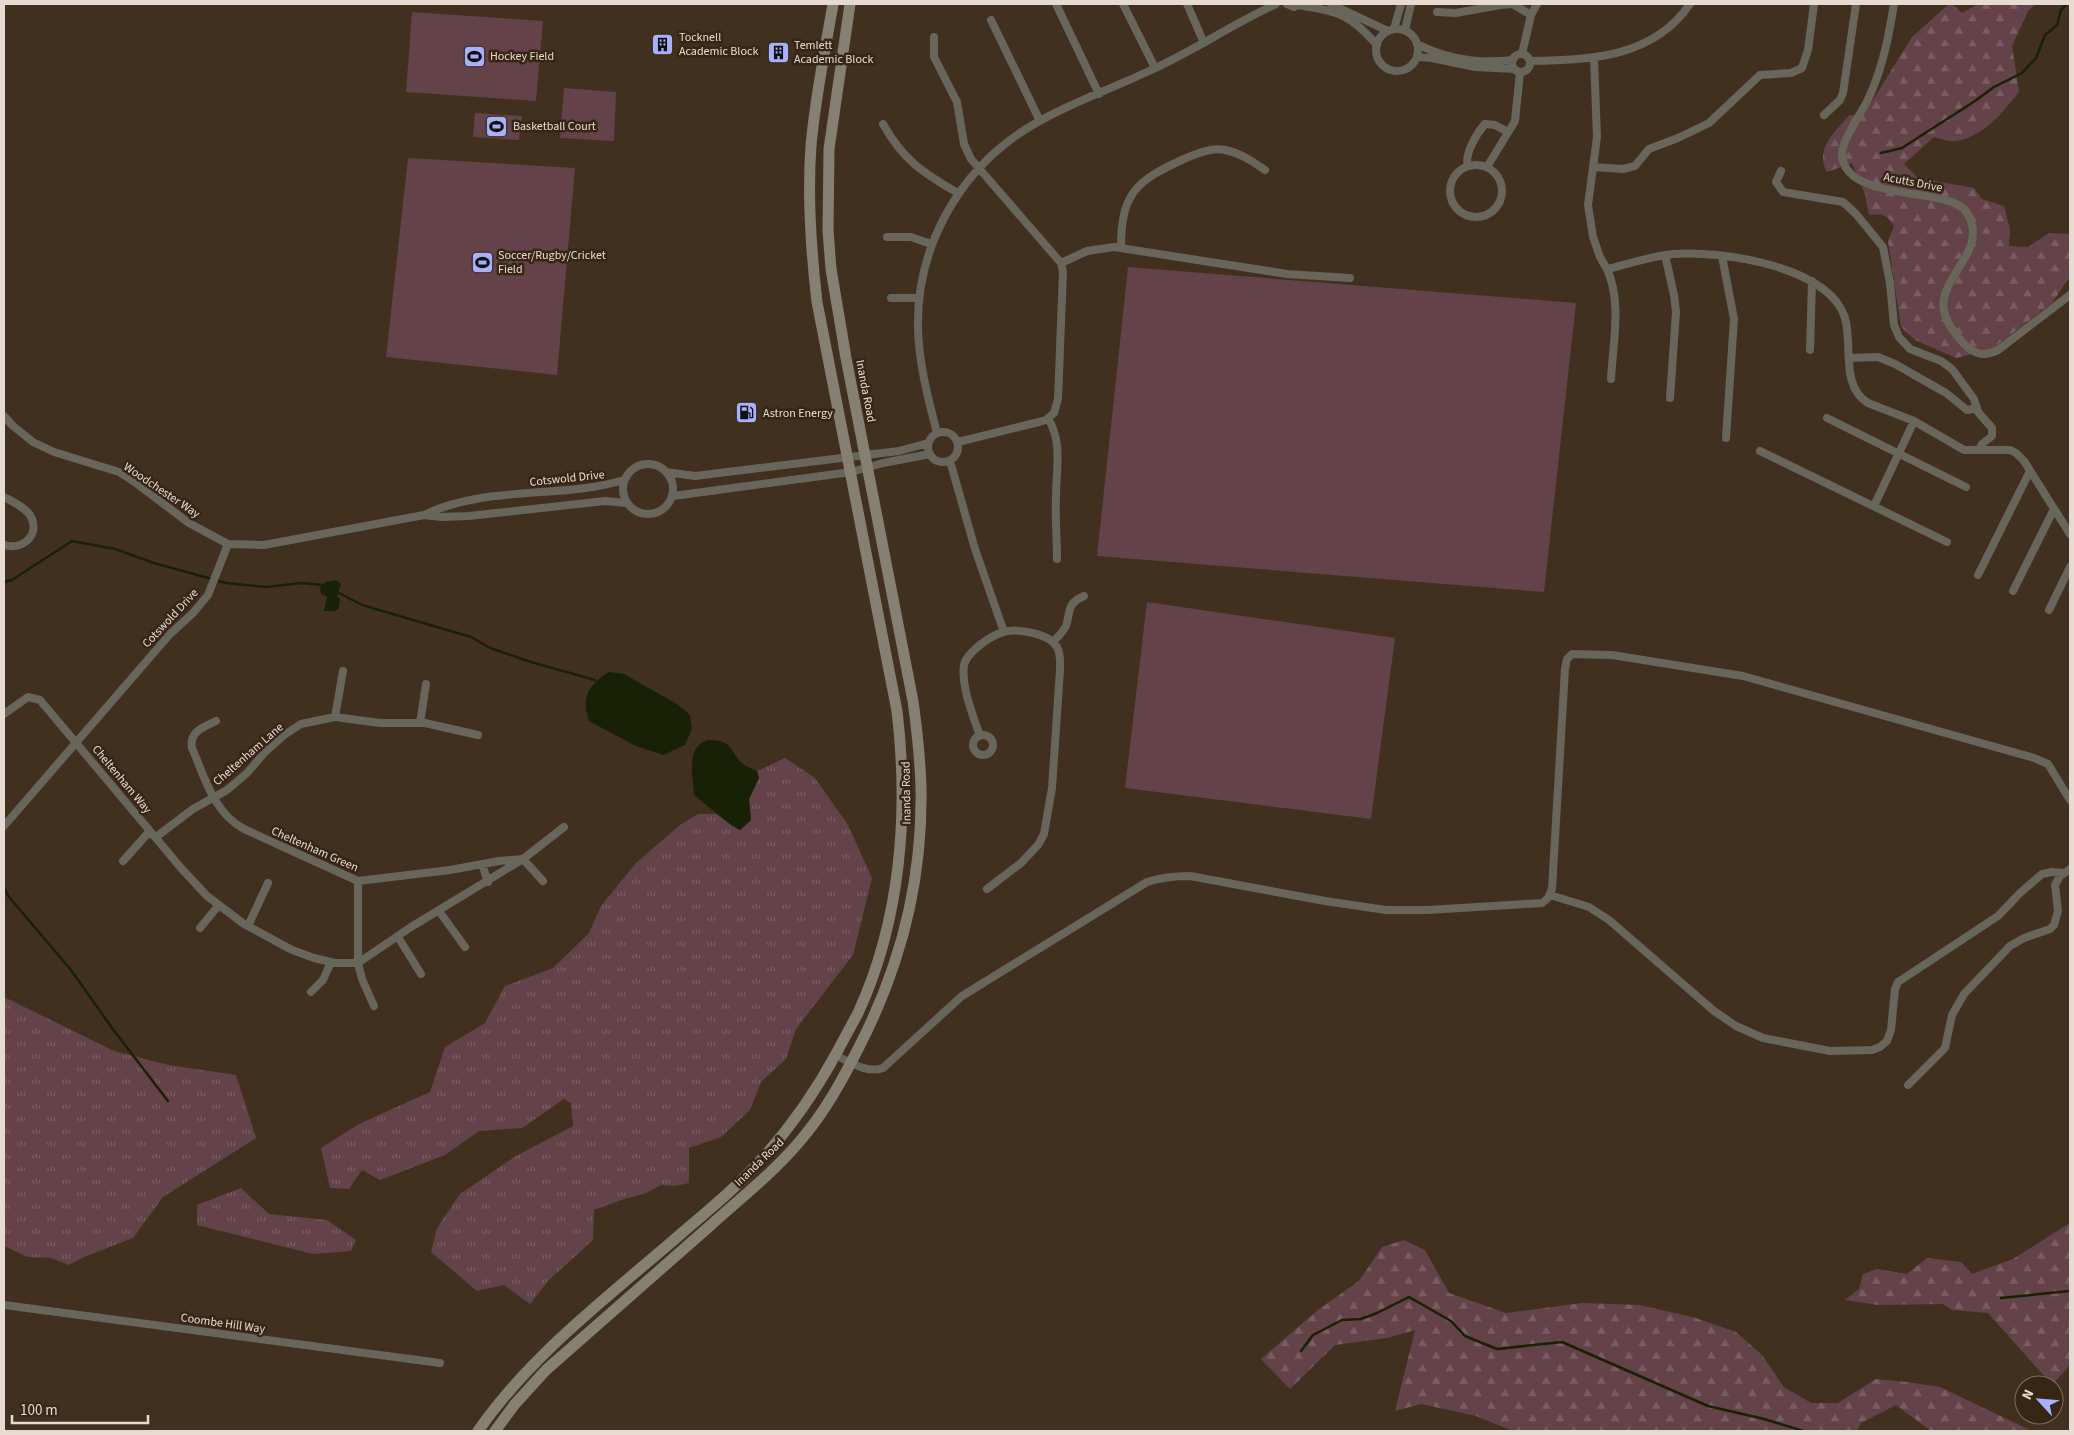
<svg xmlns="http://www.w3.org/2000/svg" width="2074" height="1435" font-family="'Source Sans 3',sans-serif">
  <style>
    .grass { fill: url(#grass-tufts) }
    .forest { fill: url(#forest-firs) }
    .pitch { fill: #634249 }
    .water { fill: #192104 }
    .lines { fill: none; stroke-linecap: round; stroke-linejoin: round }
    .stream { stroke: #192104; stroke-width: 2.5 }
    .street { stroke: #68655a; stroke-width: 8 }
    .secondary { stroke: #85806f; stroke-width: 11 }
    .labels { text-anchor: middle; stroke-width: 5; stroke-linejoin: round; paint-order: stroke }
    .poi-label { font-size: 12px; fill: #e7dbd1; stroke: #382615; text-anchor: start }
    .street-label { font-size: 12px; fill: #e7dbd1; stroke: #382615 }
  </style>
  <defs>
    <pattern id="grass-tufts" width="24" height="20" patternUnits="userSpaceOnUse" patternTransform="scale(1.25)"><rect width="24" height="20" fill="#634249"/><path d="M3 7l-1-3M5 7V3M7 7l1-3M15 17l-1-3M17 17v-4M19 17l1-3" fill="none" stroke="#795d62"/></pattern>
    <pattern id="forest-firs" width="22" height="20" patternUnits="userSpaceOnUse" patternTransform="scale(1.25)"><rect width="22" height="20" fill="#634249"/><path d="M5 1l3.5 6h-7zM16 11l3.5 6h-7z" fill="#795d62"/></pattern>
  </defs>
  <rect width="100%" height="100%" fill="#42301f"/>
  <path class="grass" d="M785 758 815 778 848 825 872 878 853 955 796 1029 786 1059 761 1082 750 1110 721 1137 689 1148V1183L675 1186 661 1185 646 1193 621 1200 594 1210 593 1240 549 1280 530 1304 504 1285 477 1291 431 1252 437 1228 460 1194 516 1156 573 1126 571 1103 564 1099 522 1128 479 1131 445 1155 380 1180 362 1170 349 1189 330 1188 321 1148 359 1124 430 1092 445 1047 485 1023 505 986 553 968 589 933 601 906 636 863 680 825 698 814H716L740 830 751 820 749 799 759 778 757 771Z
    M4 997 114 1051 169 1065 236 1075 256 1138 163 1197 133 1238 84 1257 69 1265 51 1258 28 1257 4 1246Z
    M241 1188 269 1214 327 1220 356 1240 351 1251 313 1254 197 1225V1205Z"/>
  <path class="forest" d="M1949 4H1952L1962 13 1978 4H2036L2028 11 2012 46 2019 92C2004 111 1983 137 1957 141 1950 142 1941 139 1934 137L1904 164 1918 178 1974 188 1982 199 2004 206 2010 229 2009 246 2028 247 2049 233 2070 234V276L2052 303 1992 349 1956 358 1915 340 1901 327 1888 241 1894 226C1887 214 1882 214 1869 215L1865 194 1852 163 1827 172C1814 150 1835 131 1850 115L1863 116 1912 37Z
    M2070 1223V1365L2052 1385 1988 1313 1952 1310 1943 1304 1878 1305 1845 1300 1859 1289 1863 1274 1877 1269 1907 1274 1927 1258 1961 1262 1972 1274 2013 1259Z
    M1404 1240 1425 1250 1449 1293 1506 1313 1582 1303 1640 1305 1696 1318 1736 1332 1762 1355 1784 1387 1811 1403H1838L1876 1379 1907 1382 1940 1387 2032 1431H1931L1896 1405 1861 1423 1857 1431H1513L1476 1416 1421 1404 1395 1411 1415 1330 1387 1338 1335 1345 1290 1389 1261 1359 1318 1310 1359 1281 1382 1247Z"/>
  <path class="pitch" d="M412 12 543 21 536 101 406 92Z
    M564 88 616 92 614 141 560 138Z
    M475 113 522 116 519 140 473 137Z
    M408 158 575 168 557 375 386 357Z
    M1128 267 1576 303 1544 592 1097 556Z
    M1147 602 1395 638 1371 819 1125 788Z"/>
  <path class="water" d="M336 580 341 584 337 596 340 599 339 608 335 611H324L327 597 321 594 320 587 326 582Z
    M609 672 624 674 677 704 690 715 692 729 685 745 663 755 636 746 589 721C581 697 588 685 609 672Z
    M708 740C736 739 730 756 746 766 749 768 754 769 757 771L759 778 749 799 751 820 740 830 731 825 694 795C693 778 685 746 708 740Z"/>
  <g class="lines">
    <path class="stream" d="M1881 153 1902 148 1975 101 1994 87 2022 73 2036 58 2045 35 2057 25 2061 10 2067 4
      M4 582 12 580 72 541 115 549 154 563 226 583 266 587 302 583 323 585
      M335 591 362 605 471 637 490 648 531 662 595 680
      M4 888 9 897 71 970 112 1028 168 1101
      M2001 1298 2070 1291
      M1301 1351 1313 1335 1342 1320 1361 1319 1377 1313 1409 1297 1451 1321 1465 1336 1497 1349 1562 1342 1708 1406 1764 1419 1803 1431"/>
    <path class="street" d="M1056 4 1099 94
      M1123 4 1155 68
      M1187 4 1204 43
      M1287 4 1294 7 1299 4
      M1331 4 1388 31
      M1894 4C1889 35 1883 66 1870 95 1866 105 1860 113 1855 122 1850 132 1841 145 1842 157 1848 199 1935 189 1960 206 1965 209 1969 215 1971 221 1985 261 1921 285 1952 329 1957 336 1963 344 1970 349 1980 356 1987 355 1998 350L2070 295
      M1298 5C1339 12 1349 13 1377 45
      M1437 12 1456 13 1500 5 1513 4 1531 15
      M991 20 1040 121
      M1376 50a21 21 0 1 1 42 0a21 21 0 1 1-42 0Z
      M1394 29 1401 4
      M1405 30 1411 4
      M934 37V57L957 102 964 144 971 159 1061 263 1063 272 1058 399 1054 413 1046 420 1039 422 958 442
      M1417 44C1447 59 1480 64 1513 60
      M1522 54 1531 15 1537 4
      M1512 63a9 9 0 1 1 18 0a9 9 0 1 1-18 0Z
      M1417 57 1432 58 1475 67 1514 69
      M1594 59 1597 137 1588 205 1593 237 1600 257 1607 269C1629 264 1651 256 1673 254 1720 250 1829 266 1845 318 1853 345 1840 386 1868 403L1914 421 1964 450H2010L2016 453 2024 461 2070 534
      M1530 61C1590 60 1653 58 1690 4
      M1824 115 1840 100 1843 93 1856 4
      M883 124C903 160 923 173 958 193
      M1450 191a26 26 0 1 1 52 0a26 26 0 1 1-52 0Z
      M1468 166C1464 154 1477 133 1485 124L1495 125 1508 132
      M1487 167 1515 121 1520 72
      M1593 167 1623 169 1635 166 1649 149 1678 138 1709 123 1760 75 1791 73 1802 68 1808 50 1814 4
      M1781 171 1776 182 1783 192 1843 202 1856 214 1883 247 1890 283 1894 325 1899 337 1910 349 1941 361 1952 369 1974 399 1978 412 1992 428V436L1982 444 1979 450
      M887 237H911L931 244
      M1121 248C1121 193 1136 181 1184 159 1196 154 1211 147 1225 150 1240 153 1252 161 1265 170
      M1665 255 1674 295 1676 312 1670 398
      M1722 256 1734 319 1726 438
      M1061 263 1087 251 1114 247 1287 274 1350 278
      M1607 269C1622 302 1613 343 1611 379
      M891 298H919
      M1810 350 1812 281
      M1849 358 1878 357 1895 364 1946 393 1967 410 1977 408
      M4 416 13 426 33 442 54 452 119 472 136 483 189 523 228 544 264 545 424 515C486 485 560 499 624 480
      M1048 418C1063 443 1056 469 1056 497 1055 518 1057 538 1057 559
      M1827 418 1966 487
      M928 447a15 15 0 1 1 30 0a15 15 0 1 1-30 0Z
      M937 433C928 398 919 364 918 329 916 248 958 172 1026 129 1065 105 1109 90 1149 71 1193 51 1233 24 1276 4
      M1760 451 1947 542
      M950 461 975 549 1004 632
      M623 489a25 25 0 1 1 50 0a25 25 0 1 1-50 0Z
      M666 472 695 476 899 451 928 443
      M673 496 851 472 883 463 930 454
      M4 497C13 502 29 509 32 519 39 538 20 550 4 545
      M1874 506 1914 421
      M424 515 441 517 469 516 605 501 626 503
      M1978 575 2030 471
      M2013 591 2054 509
      M2049 610 2070 567
      M1053 642C1058 637 1063 632 1066 626 1071 611 1066 604 1084 596
      M4 714 28 697 40 700 181 868 207 896 244 924 292 950 314 958 335 963H358L411 927 523 859 564 827
      M335 717 343 671
      M216 721C204 727 189 731 192 748 205 778 213 812 244 829L358 881 450 870 499 861 523 859 543 881
      M420 723 426 684
      M973 745a10 10 0 1 1 20 0a10 10 0 1 1-20 0Z
      M980 736C973 716 961 686 964 665 967 652 991 635 1004 632 1018 628 1050 634 1057 647 1061 654 1060 662 1060 670L1052 788 1044 834 1038 845 1021 863 987 889
      M4 826 170 634 193 613 208 595 228 544
      M156 837 193 809 227 790 247 773 265 752 284 735 301 724 335 717 380 723H425L478 735
      M123 861 150 831
      M482 864 488 882
      M358 881V963L362 979 374 1006
      M1550 895 1589 907 1609 920 1714 1011 1736 1026 1763 1038 1830 1051 1872 1050 1880 1047 1887 1041 1891 1030 1895 989 1898 982 1998 916 2020 893 2042 874 2052 872 2064 873
      M439 911 465 947
      M248 926 268 883
      M200 928 218 906
      M398 937 421 974
      M311 992 323 980 331 962
      M835 1055C850 1062 867 1074 883 1068L962 996 1147 882C1162 877 1174 876 1190 876L1325 901 1386 910H1428L1542 903 1548 898 1552 889 1565 669 1567 659 1572 654 1612 655 1743 676 2034 758 2048 764 2070 800
      M1908 1085 1945 1048 1952 1015 1964 994 2010 946 2024 938 2050 929 2054 925 2058 911 2055 885 2060 876 2070 869
      M4 1305 440 1363"/>
    <path class="secondary" d="M478 1431C532 1353 612 1294 683 1232 710 1209 738 1186 761 1160 791 1127 816 1091 837 1052 844 1039 851 1026 858 1013 901 920 909 812 897 711L817 302C811 250 807 198 811 146 815 98 825 51 833 4
      M495 1431 515 1404 546 1370C601 1321 656 1273 711 1225 741 1198 774 1172 800 1141 825 1112 843 1079 860 1045 901 965 923 877 921 786 920 758 917 730 913 701L846 358 831 269 828 230 829 149 850 4"/>
  </g>
  <defs>
    <symbol id="building-square" viewBox="-11 -11 22 22"><rect x="-9" y="-9" width="18" height="18" rx="4" fill="#a8b0fc" stroke="#382615"/><path d="M-4-6H4V6H1V3H-1V6H-4ZM-2.5-4.3h1.7v1.8h-1.7ZM.8-4.3h1.7v1.8H.8ZM-2.5-1h1.7V.8h-1.7ZM.8-1h1.7V.8H.8Z" fill="#111"/></symbol>
    <symbol id="stadium-square" viewBox="-11 -11 22 22"><rect x="-9" y="-9" width="18" height="18" rx="4" fill="#a8b0fc" stroke="#382615"/><path d="M0-5a6.5 5 0 1 0 0 10a6.5 5 0 1 0 0-10ZM-3.5-1.8h7v3.6h-7Z" fill="#111"/></symbol>
    <symbol id="fuel-square" viewBox="-11 -11 22 22"><rect x="-9" y="-9" width="18" height="18" rx="4" fill="#a8b0fc" stroke="#382615"/><path d="M-5.5-6h7V0h2V4h1.3V-2.5L3-4.5l.8-.8L6-3V5H2.5V1h-1V6h-7ZM-4.2-4.7v3.2H.2V-4.7Z" fill="#111"/></symbol>
  </defs>
  <g fill-rule="evenodd">
    <use href="#building-square" x="650" y="32" width="25" height="25"/>
    <use href="#building-square" x="766" y="40" width="25" height="25"/>
    <use href="#stadium-square" x="462" y="44" width="25" height="25"/>
    <use href="#stadium-square" x="484" y="114" width="25" height="25"/>
    <use href="#stadium-square" x="470" y="250" width="25" height="25"/>
    <use href="#fuel-square" x="734" y="400" width="25" height="25"/>
  </g>
  <g class="labels">
    <g class="poi-label">
      <text x="679" y="41">Tocknell<tspan x="679" dy="14">Academic Block</tspan></text>
      <text x="794" y="49">Temlett<tspan x="794" dy="14">Academic Block</tspan></text>
      <text x="490" y="60">Hockey Field</text>
      <text x="513" y="130">Basketball Court</text>
      <text x="498" y="259">Soccer/Rugby/Cricket<tspan x="498" dy="14">Field</tspan></text>
      <text x="763" y="417">Astron Energy</text>
    </g>
    <g class="street-label">
      <text transform="translate(1913 182) rotate(11)" y="4">Acutts Drive</text>
      <text transform="translate(866 391) rotate(79)" y="4">Inanda Road</text>
      <text transform="translate(567 478) rotate(-6)" y="4">Cotswold Drive</text>
      <text transform="translate(162 490) rotate(34)" y="4">Woodchester Way</text>
      <text transform="translate(170 618) rotate(-47)" y="4">Cotswold Drive</text>
      <text transform="translate(248 754) rotate(-41)" y="4">Cheltenham Lane</text>
      <text transform="translate(122 779) rotate(50)" y="4">Cheltenham Way</text>
      <text transform="translate(906 793) rotate(-91)" y="4">Inanda Road</text>
      <text transform="translate(315 849) rotate(24)" y="4">Cheltenham Green</text>
      <text transform="translate(759 1162) rotate(-44)" y="4">Inanda Road</text>
      <text transform="translate(223 1323) rotate(8)" y="4">Coombe Hill Way</text>
    </g>
  </g>
  <rect width="2074" height="1435" fill="none" stroke="#e7dbd1" stroke-width="10"/>
  <g transform="translate(2039 1400) rotate(296)"><circle r="24" fill="#382615" stroke="#7e6e60"/>
  <path d="M0-4L9 19L0 12L-9 19Z" fill="#a8b0fc"/>
  <text y="-8" font-size="14" font-weight="bold" text-anchor="middle" fill="#e7dbd1">N</text>
  </g>
  <path d="M12 1415v8h136v-8" fill="none" stroke="#e7dbd1" stroke-width="2.5"/>
  <text x="20" y="1415" font-size="15" fill="#e7dbd1" stroke="#382615" stroke-width="4" paint-order="stroke">100 m</text>
</svg>
